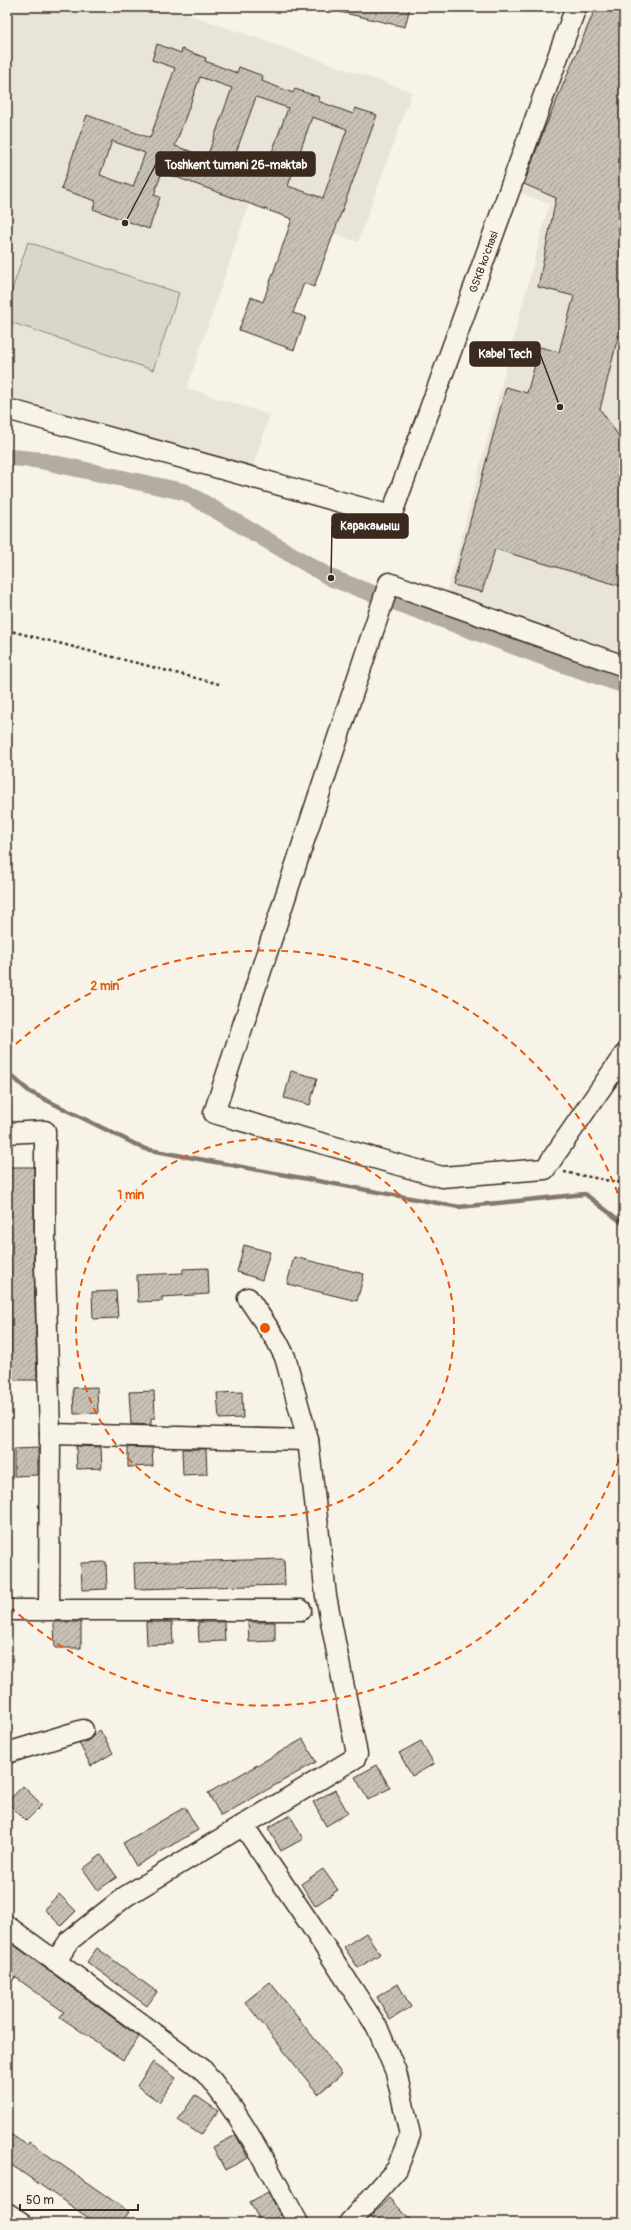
<svg xmlns="http://www.w3.org/2000/svg" width="631" height="2230" font-family="Pangolin,sans-serif">
  <style>
    .built { fill: #e9e4d9 }
    .green { fill: #dbd6cb; stroke: #8b8074 }
    .lines { fill: none; stroke-linecap: round; stroke-linejoin: round }
    .stream { stroke: #84786c; stroke-width: 4.5 }
    .canal { stroke: #b4aca0; stroke-width: 17 }
    .building { fill: url(#building-hatch); stroke: #3b2a1e; fill-rule: evenodd }
    .minor-casing { stroke: #3b2a1e; stroke-width: 23 }
    .path { stroke: #3b2a1e; stroke-width: 2.5; stroke-dasharray: 3 3; stroke-linecap: butt }
    .minor { stroke: #f7f3e8; stroke-width: 20 }
    .ring { fill: none; stroke: #e8590c; stroke-width: 2; stroke-dasharray: 7 5 }
    .labels { text-anchor: middle; stroke-width: 4; stroke-linejoin: round; paint-order: stroke }
    .street-label { font-size: 11px; fill: #3b2a1e; stroke: #f7f3e8 }
    .centre { fill: #e8590c; stroke: #f7f3e8; stroke-width: 2 }
    .ring-label { font-size: 12px; text-anchor: middle; font-weight: bold; fill: #e8590c; stroke: #f7f3e8; stroke-width: 4; stroke-linejoin: round; paint-order: stroke }
    .leader { fill: none; stroke: #3b2a1e; stroke-width: 1.5 }
    .callout-dot { fill: #3b2a1e; stroke: #f7f3e8; stroke-width: 1.5 }
    .callout { fill: #3b2a1e; stroke: #3b2a1e; stroke-width: 1.5 }
    .callout-label { font-size: 12px; text-anchor: middle; font-weight: bold; fill: #fff }
  </style>
  <defs>
    <pattern id="building-hatch" width="6" height="6" patternUnits="userSpaceOnUse"><rect width="6" height="6" fill="#c8c1b6"/><path d="M-1 1l2-2M0 6l6-6M5 7l2-2" fill="none" stroke="#a49d93"/></pattern>
  </defs>
  <rect width="100%" height="100%" fill="#f7f3e8"/>
  <filter id="ink" filterUnits="userSpaceOnUse"><feTurbulence type="fractalNoise" baseFrequency=".025" numOctaves="2"/><feDisplacementMap in="SourceGraphic" scale="8" xChannelSelector="R" yChannelSelector="G"/><feConvolveMatrix kernelMatrix="1 2 1 2 8 2 1 2 1" color-interpolation-filters="sRGB"/></filter>
  <g filter="url(#ink)">
    <path class="built" d="M11 7H167L412 92 358 242 249 204 187 388 270 415 253 466 7 397V17Z
      M592 7H624V673L442 610 549 204 516 191Z"/>
    <path class="green" d="M28 242 179 293 153 370 7 321V305Z"/>
    <g class="lines">
      <path class="stream" d="M7 1072 30 1092 145 1149 459 1207 585 1194 624 1224"/>
      <path class="canal" d="M7 457 38 460 185 492 331 578 565 665 624 685"/>
    </g>
    <path class="building" d="M341 7H410L405 27 340 12Z
      M596 7H624V43L621 56 624 57V313L600 409 620 438 624 439V587L495 549 482 592 453 585 506 387 527 393 540 347 559 352 574 296 538 287 556 198 524 184 542 135Z
      M157 44 181 53 182 49 206 58 205 61 237 73 239 67 263 76 262 81 293 93 295 89 319 97 318 101 353 114 355 108 377 115 314 287 304 283 293 313 306 317 294 350 239 330 251 297 263 302 292 219 162 172 154 195 160 197 149 229 93 209 96 201 61 189 87 115 150 138 175 68 152 60ZM200 77 232 88 207 157 175 146ZM256 97 288 108 263 177 231 166ZM312 117 347 129 323 198 288 186ZM112 141 145 153 133 187 100 175Z
      M291 1071 317 1078 310 1105 284 1098Z
      M9 1167H34V1264L37 1380H11Z
      M244 1245 270 1252 262 1280 237 1272Z
      M294 1257 364 1274 357 1301 287 1284Z
      M208 1268 209 1294 162 1297V1301L138 1302 137 1275 183 1273V1269Z
      M116 1291 118 1318 93 1319 92 1292Z
      M97 1387 98 1413 74 1414 73 1388Z
      M154 1391 155 1418H151V1425L131 1424 129 1392Z
      M242 1392 243 1418 219 1419 217 1393Z
      M76 1446 101 1447 102 1468 77 1469Z
      M128 1447 152 1448 153 1466 128 1467Z
      M38 1448V1475L14 1476V1449Z
      M182 1449H206L207 1474 183 1475Z
      M284 1559 285 1585 135 1589 134 1563Z
      M106 1562 107 1589 82 1590 81 1563Z
      M54 1622H81V1648H55Z
      M146 1622H172L173 1644 147 1645Z
      M198 1622H224L225 1641 199 1642Z
      M248 1622H275V1641L249 1642Z
      M100 1730 113 1753 91 1766 79 1743 87 1741Z
      M303 1739 316 1762 221 1816 208 1793Z
      M421 1741 434 1764 412 1776 399 1753Z
      M377 1765 390 1788 368 1800 355 1777Z
      M23 1786 42 1805 26 1821 7 1802Z
      M335 1790 348 1813 326 1826 313 1802Z
      M185 1807 198 1830 136 1866 123 1843Z
      M290 1815 303 1839 281 1851 268 1828Z
      M101 1855 117 1877 98 1890 83 1869Z
      M323 1869 338 1890 315 1906 301 1884Z
      M59 1894 76 1911 61 1926 44 1909Z
      M366 1933 380 1954 358 1968 344 1947Z
      M7 1940 139 2037 123 2060 60 2017 64 2012 15 1977 7 1989Z
      M97 1948 157 1992 147 2006 87 1962Z
      M270 1982 342 2074 318 2094 245 2002Z
      M398 1984 411 2007 390 2020 377 1997Z
      M153 2062 176 2078 159 2102 137 2086Z
      M195 2095 218 2111 201 2135 178 2120Z
      M7 2132 27 2145 29 2142 129 2212 121 2223H96L7 2162Z
      M236 2135 248 2158 225 2170 213 2147Z
      M268 2192 281 2215 266 2223H261L250 2202Z
      M389 2198 414 2223H376L370 2217Z"/>
    <g class="lines">
      <defs>
        <g id="minor">
          <path id="s1" d="M7 409 391 516 576 7"/>
          <path d="M624 666 389 583 214 1113 442 1177 545 1169 624 1055"/>
          <path d="M7 1133 45 1131V1264L50 1434 49 1609"/>
          <path d="M50 1434 308 1440"/>
          <path d="M7 1610H301"/>
          <path d="M7 1753 83 1730"/>
          <path d="M243 1825 308 1921 377 2027 396 2072 410 2135 397 2169 349 2223"/>
          <path d="M7 1926 201 2068C241 2113 269 2170 298 2223"/>
          <path d="M55 1962 70 1940 126 1896 355 1758 357 1754 326 1596 308 1440 285 1357 277 1341 248 1298"/>
          <path d="M7 2213 22 2223"/>
        </g>
      </defs>
      <use href="#minor" class="minor-casing"/>
      <path class="path" d="M7 630 219 684
        M564 1172 621 1183 624 1186"/>
      <use href="#minor" class="minor"/>
    </g>
  </g>
  <g class="ring">
    <circle cx="265" cy="1328" r="189"/>
    <path d="M623 1448A378 378 0 0 1 7 1604M7 1052A378 378 0 0 1 623 1208"/>
  </g>
  <g class="labels">
    <g class="street-label">
      <text dy="4" stroke="none"><textPath href="#s1" startOffset="669">GSKB ko'chasi</textPath></text>
    </g>
  </g>
  <circle cx="265" cy="1328" r="6" class="centre"/>
  <g class="ring-label">
    <text x="105" y="990">2 min</text>
    <text x="131" y="1199">1 min</text>
  </g>
  <path class="leader" d="M125 223L156 164M560 407L540 354M331 578L332 526"/>
  <g class="callout-dot">
    <circle cx="125" cy="223" r="4"/>
    <circle cx="560" cy="407" r="4"/>
    <circle cx="331" cy="578" r="4"/>
  </g>
  <g class="callout">
    <rect x="156" y="152" width="159" height="24" rx="4"/>
    <rect x="470" y="342" width="70" height="24" rx="4"/>
    <rect x="332" y="514" width="76" height="24" rx="4"/>
  </g>
  <g class="callout-label">
    <text x="236" y="169">Toshkent tumani 26-maktab</text>
    <text x="505" y="358">Kabel Tech</text>
    <text x="370" y="530">Каракамыш</text>
  </g>
  <rect width="631" height="2230" fill="none" stroke="#f7f3e8" stroke-width="24"/>
  <rect x="12" y="12" width="607" height="2206" fill="none" stroke="#3b2a1e" stroke-width="1.5" filter="url(#ink)"/>
  <path d="M20 2204v6h118v-6" fill="none" stroke="#3b2a1e" stroke-width="2"/>
  <text x="26" y="2204" font-size="12" fill="#3b2a1e" stroke="#f7f3e8" stroke-width="3" paint-order="stroke">50 m</text>
</svg>
